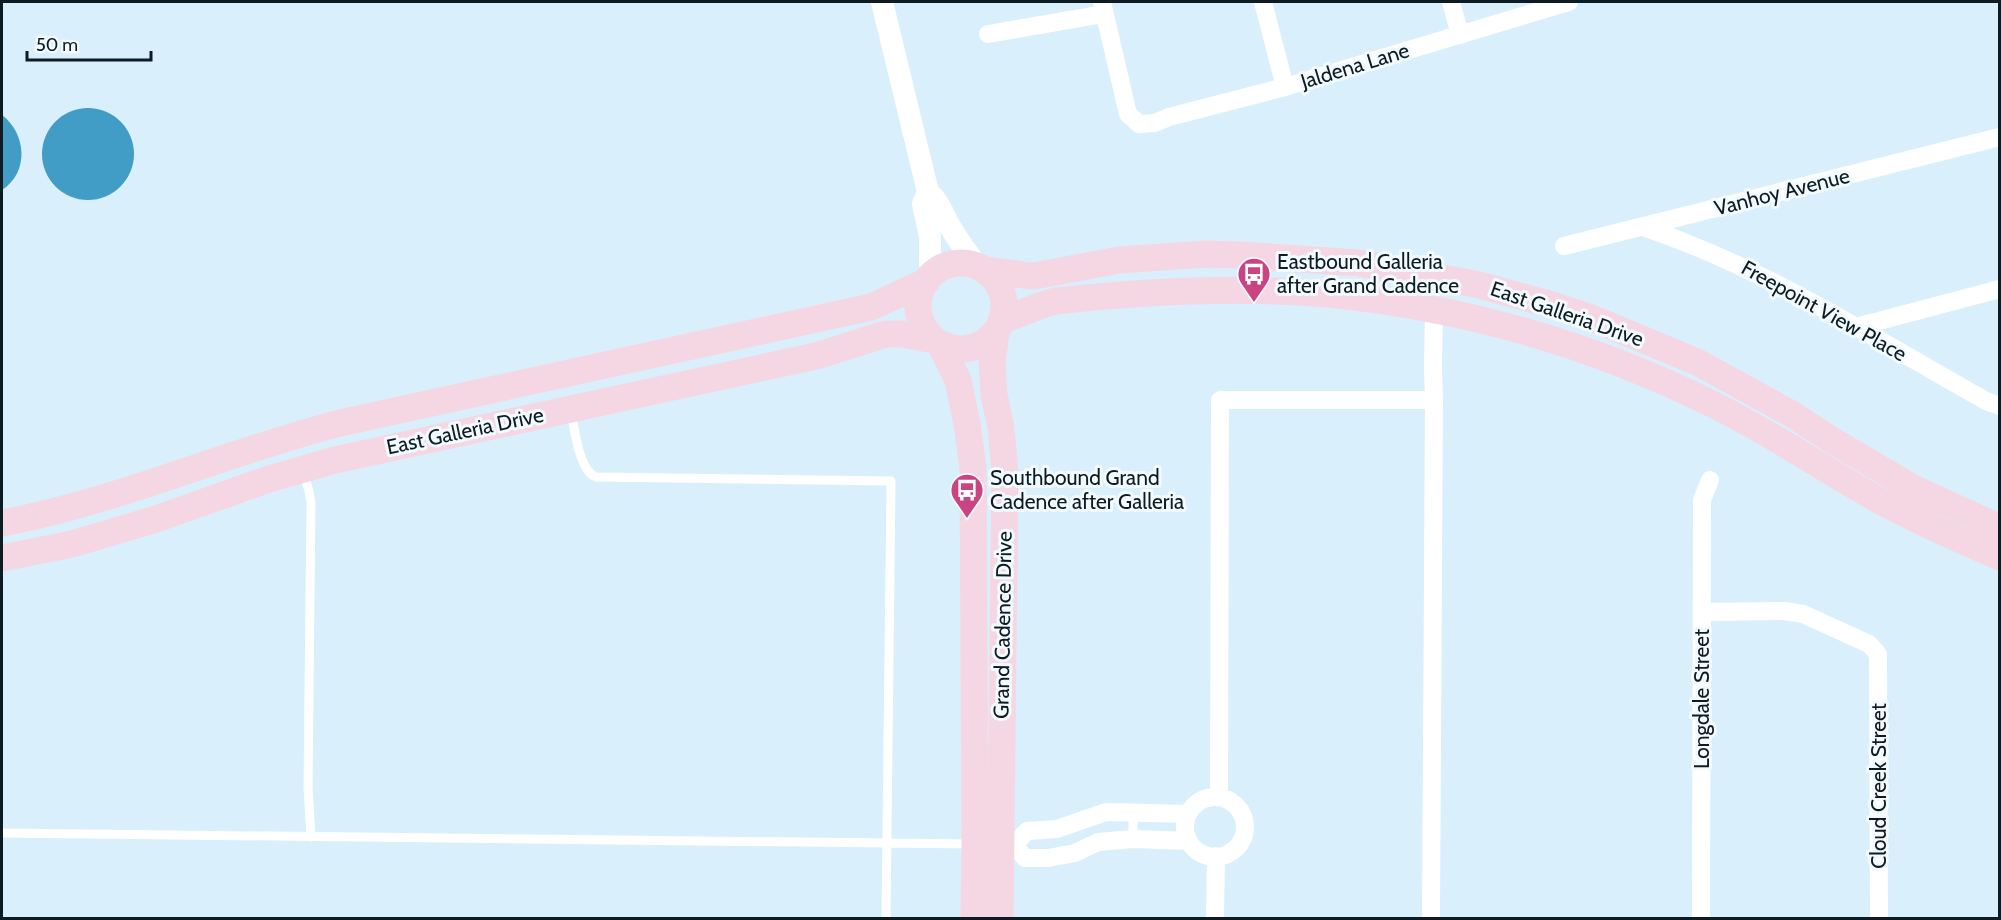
<svg xmlns="http://www.w3.org/2000/svg" width="2001" height="920" font-family="Cabin,sans-serif">
  <style>
    .water { fill: #429dc6 }
    .lines { fill: none; stroke-linecap: round; stroke-linejoin: round }
    .service { stroke: #fff; stroke-width: 9 }
    .minor { stroke: #fff; stroke-width: 18 }
    .tertiary { stroke: #fff; stroke-width: 22 }
    .secondary { stroke: #f5d7e3; stroke-width: 27 }
    .labels { text-anchor: middle; stroke-width: 6; stroke-linejoin: round; paint-order: stroke }
    .street-label { font-size: 21px; fill: #0d1b22; stroke: #f2fafe }
    .poi-label { font-size: 21px; fill: #0d1b22; stroke: #f2fafe; text-anchor: start }
  </style>
  <rect width="100%" height="100%" fill="#d9effb"/>
  <path class="water" d="M42 154a46 46 0 1 1 92 0a46 46 0 1 1-92 0Z
    M2 115C26 133 30 172 2 190Z"/>
  <g class="lines">
    <path class="service" d="M571 413C575 430 579 471 596 477L891 481 886 918
      M303 472 309 491 311 503 308 788 311 837
      M1133 812V839
      M2 833 972 844"/>
    <path class="minor" d="M1102 2 1128 114 1139 124 1155 123 1169 117 1285 87 1569 2
      M1263 2 1285 87
      M1451 2 1460 35
      M988 34 1104 14
      M1643 227C1765 268 1874 338 1986 401L2000 406
      M1564 246 2000 137
      M1434 310 1433 366 1434 400
      M1856 327 2000 289
      M1702 612 1784 611 1803 614 1869 644 1878 654 1879 918
      M1219 797 1220 400H1434L1431 918
      M1185 827a30 30 0 1 1 60 0a30 30 0 1 1-60 0Z
      M1001 844 1014 845 1027 831 1057 829 1106 812 1188 814
      M1014 845 1025 858H1048L1075 853 1098 842 1133 839 1189 841
      M1215 918 1216 856
      M1701 918 1702 500 1710 480"/>
    <path class="tertiary" d="M882 2 928 192C940 202 943 215 951 228 959 242 968 254 978 267
      M928 192 923 204 930 236V263L932 275"/>
    <path class="secondary" d="M918 306a43 43 0 1 1 86 0a43 43 0 1 1-86 0Z
      M984 270 1034 276 1119 260 1206 254 1241 255 1359 263 1475 284 1549 304 1589 317 1697 362 1790 413 1833 441 1911 487 2000 528
      M1002 320C1021 314 1038 305 1056 301 1145 291 1237 286 1327 294 1461 307 1591 344 1712 404 1766 430 1815 464 1868 494 1910 518 1955 538 2000 557
      M996 332 992 363 994 395 1001 428 1005 473 1000 918
      M940 344 958 380 967 424 973 467 975 842 974 918
      M2 523C119 501 224 453 340 423L871 307 927 281
      M2 558 72 544 156 519 269 479 335 460 816 356 886 334H902L934 340"/>
  </g>
  <defs>
    <symbol id="bus-pin" viewBox="-11 -11 22 30"><path d="M0 17L-7.5 6A9.5 9.5 0 1 1 7.5 6Z" fill="#ca4382" stroke="#f2fafe"/><path d="M-5-6H5V4H4V6H2V4H-2V6H-4V4H-5ZM-3.5-4V0h7V-4ZM-3.5 1.2v1.5H-2V1.2ZM2 1.2v1.5H3.5V1.2Z" fill="#fff"/></symbol>
  </defs>
  <g fill-rule="evenodd">
    <use href="#bus-pin" x="1235" y="255" width="38" height="52"/>
    <use href="#bus-pin" x="948" y="471" width="38" height="52"/>
  </g>
  <g class="labels">
    <g class="street-label">
      <text transform="translate(1355 66) rotate(-17)" y="7">Jaldena Lane</text>
      <text transform="translate(1782 192) rotate(-14)" y="7">Vanhoy Avenue</text>
      <text transform="translate(1824 311) rotate(29)" y="7">Freepoint View Place</text>
      <text transform="translate(1567 314) rotate(19)" y="7">East Galleria Drive</text>
      <text transform="translate(465 431) rotate(-12)" y="7">East Galleria Drive</text>
      <text transform="translate(1003 625) rotate(-89)" y="7">Grand Cadence Drive</text>
      <text transform="translate(1702 699) rotate(-90)" y="7">Longdale Street</text>
      <text transform="translate(1879 786) rotate(-90)" y="7">Cloud Creek Street</text>
    </g>
    <g class="poi-label">
      <text x="1277" y="269">Eastbound Galleria<tspan x="1277" dy="24">after Grand Cadence</tspan></text>
      <text x="990" y="485">Southbound Grand<tspan x="990" dy="24">Cadence after Galleria</tspan></text>
    </g>
  </g>
  <rect width="2001" height="920" fill="none" stroke="#0d1b22" stroke-width="6"/>
  <path d="M27 51v9h124v-9" fill="none" stroke="#0d1b22" stroke-width="3"/>
  <text x="36" y="51" font-size="18" fill="#0d1b22" stroke="#f2fafe" stroke-width="4.5" paint-order="stroke">50 m</text>
</svg>
